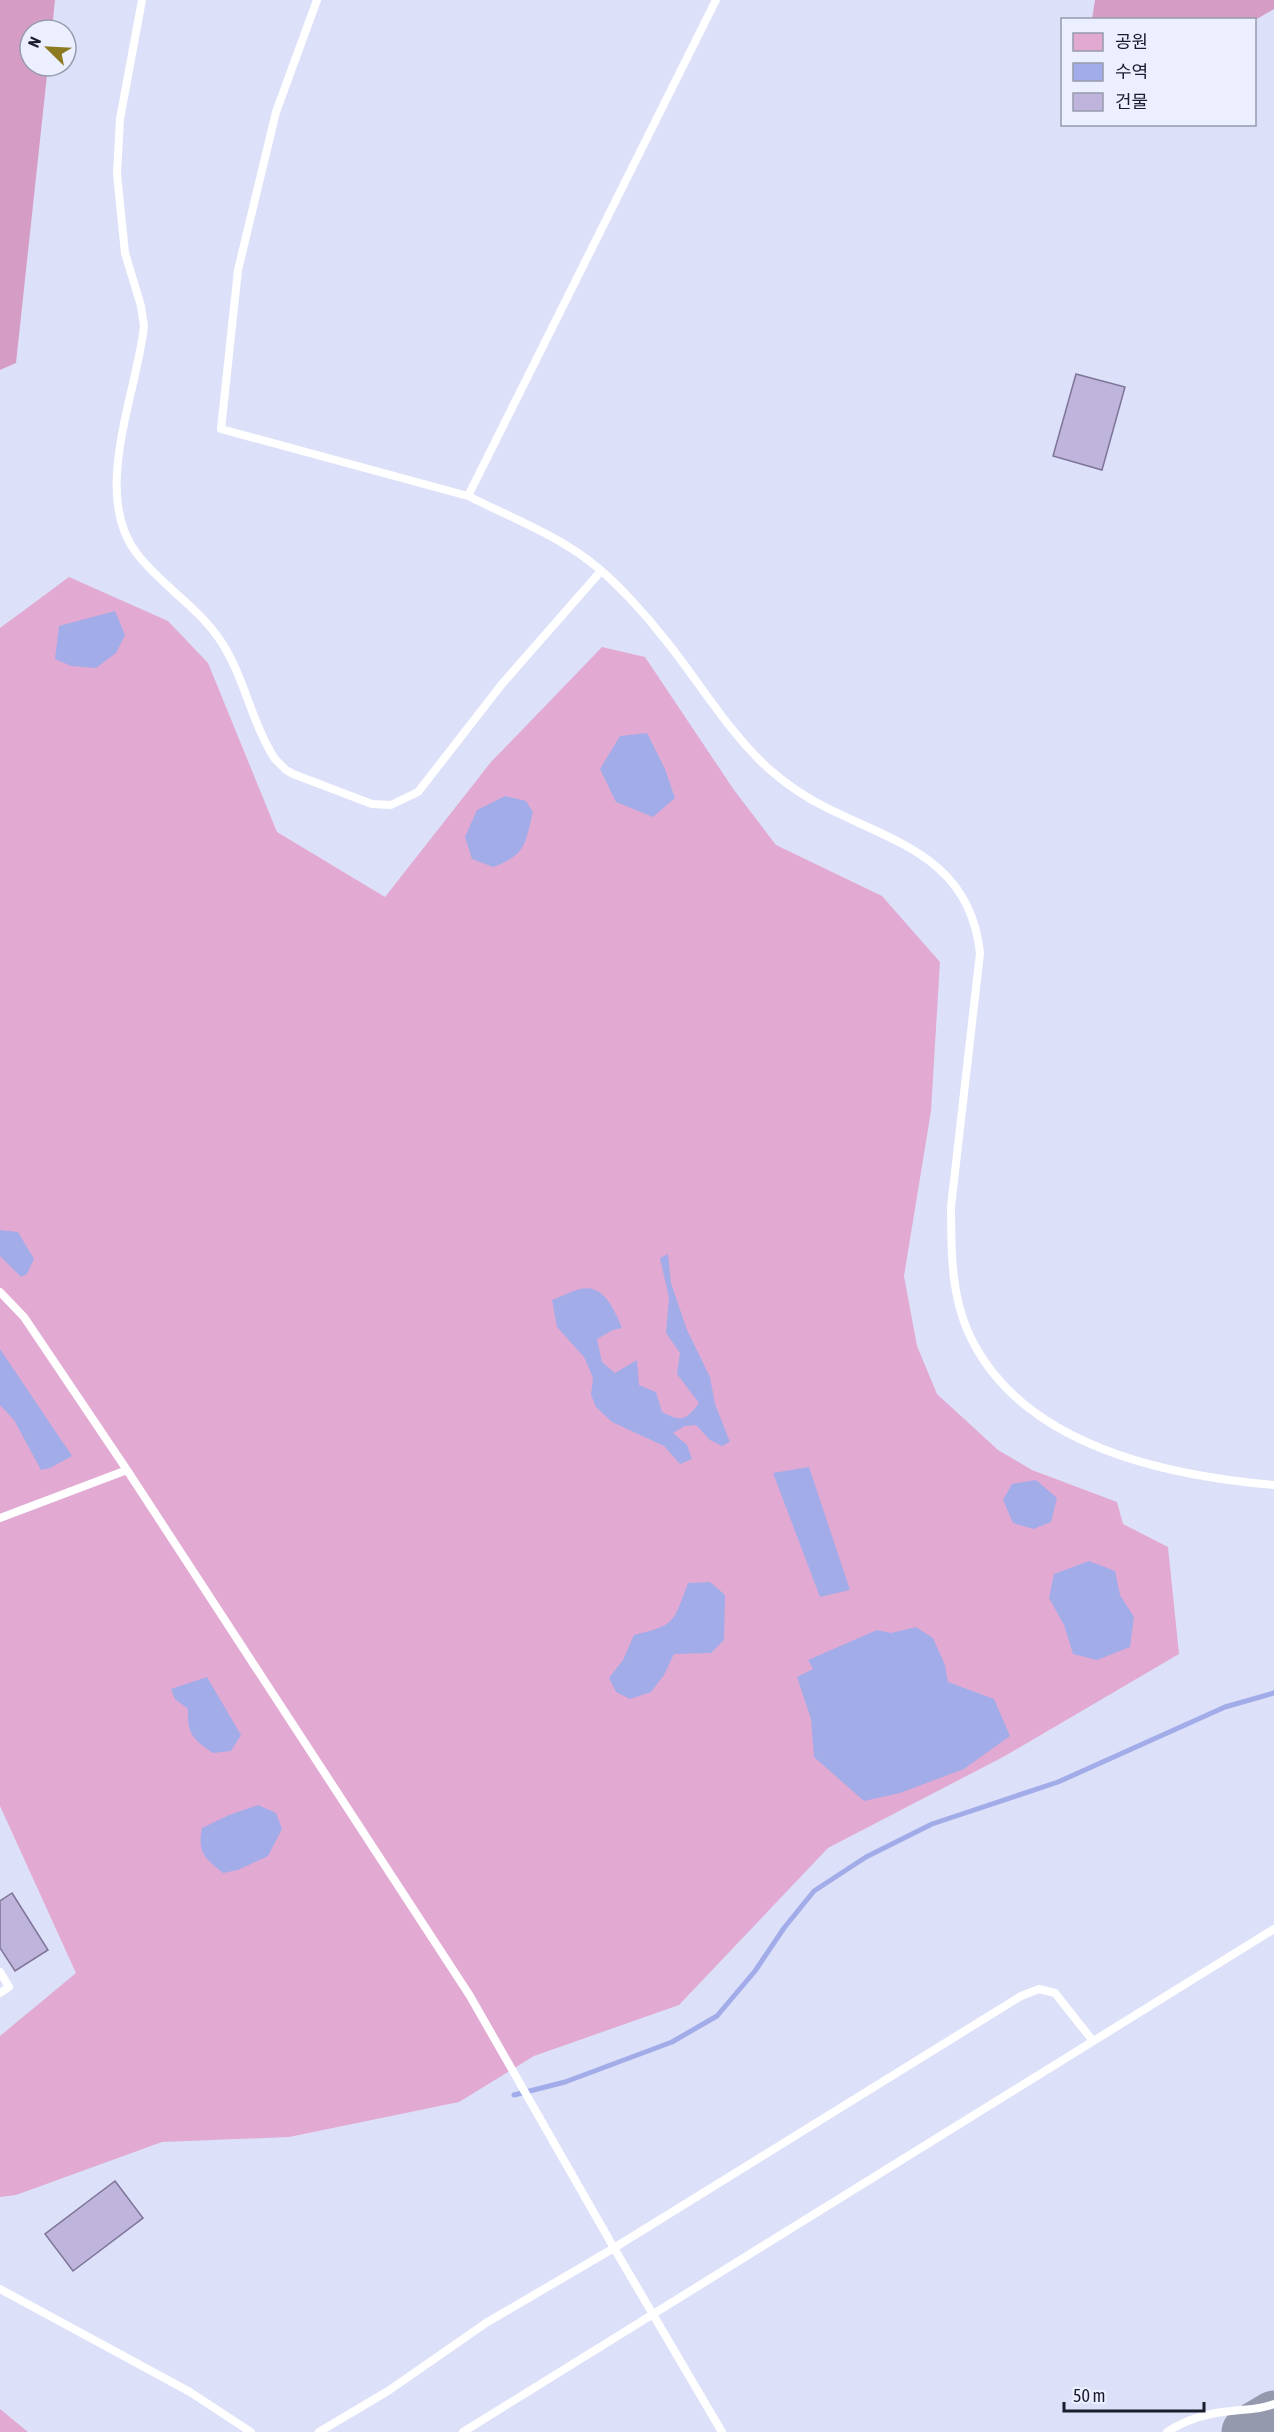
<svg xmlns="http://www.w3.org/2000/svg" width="1274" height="2432" font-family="'Asap Condensed','Noto Sans KR',sans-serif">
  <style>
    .green { fill: #e2aad2 }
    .forest { fill: #d59dc6 }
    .water { fill: #a2ace8 }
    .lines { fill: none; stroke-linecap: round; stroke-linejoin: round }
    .stream { stroke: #a2ace8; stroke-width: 5 }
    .taxiway { stroke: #9599ae; stroke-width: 51 }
    .building { fill: #bfb5dc; stroke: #7e7498; stroke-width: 1.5 }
    .lane { stroke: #fff; stroke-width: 8 }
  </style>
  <rect width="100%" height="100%" fill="#dce1f9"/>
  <path class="green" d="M69 577 168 621 208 663 277 832 385 897 491 762 602 647 645 657 734 790 776 845 882 896 940 962 931 1111 904 1276 917 1346 937 1394 998 1450 1032 1470 1117 1502 1123 1524 1168 1547 1179 1654 1003 1757 828 1848 679 2005 534 2056 459 2102 289 2137 162 2142 16 2195 0 2197V2036L76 1973 0 1806V628Z
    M0 2409 28 2432H0Z"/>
  <path class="forest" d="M0 0H55L52 30H30V66H48L16 363 0 370Z
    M1095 0H1274V9L1255 20 1092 19Z"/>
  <path class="water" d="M115 611 125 635 116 653 96 668 71 666 55 659 59 626Z
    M647 733 665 769 675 798 653 817 616 802 600 769 620 736Z
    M505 796 526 801 533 812C525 844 526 855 493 867L472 859 465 837 477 810Z
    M0 1230 18 1232 34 1259 27 1274 21 1277 0 1256Z
    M668 1254 671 1283 687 1330 710 1377 715 1404 730 1442 722 1446 710 1440 696 1425 685 1426 673 1433 687 1445 692 1459 680 1464 664 1446 612 1422 596 1407 591 1395 593 1378 584 1357 557 1327 552 1300C561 1297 571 1291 580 1289 604 1283 615 1311 622 1328L613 1330 597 1339 602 1362 615 1373 637 1360 639 1385 656 1392 662 1412C682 1422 685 1421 699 1403L677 1374 680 1353 666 1333 669 1298 660 1258Z
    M0 1349 72 1456 50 1468 41 1470 14 1420 0 1405Z
    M809 1467 850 1590 820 1597 773 1473Z
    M1036 1480 1057 1498 1051 1522 1033 1529 1013 1523 1003 1500 1012 1484Z
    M1089 1561 1115 1571 1120 1595 1134 1617 1130 1647 1097 1660 1073 1654 1064 1625 1049 1598 1054 1574Z
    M710 1582 725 1595 724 1640 711 1653 674 1654 664 1675 651 1692 630 1699 616 1692 609 1678 623 1660 634 1635C676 1625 673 1623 688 1583Z
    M916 1627 933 1638 945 1665 948 1682 994 1699 1010 1736 964 1769 900 1793 864 1801 814 1757 811 1719 797 1677 813 1669 808 1660 877 1630 891 1633Z
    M207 1677 241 1735 231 1751 213 1753C193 1739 187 1734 188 1709L175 1699 171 1689Z
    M258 1805 276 1813 282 1829 268 1856 238 1870 223 1873C205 1858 197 1853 202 1828L229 1815Z"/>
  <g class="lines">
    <path class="stream" d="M514 2095 565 2082 672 2042 717 2016 755 1971 784 1928 814 1891 866 1857 932 1824 1058 1782 1225 1707 1274 1693"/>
    <path class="taxiway" d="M1247 2432 1274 2416"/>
  </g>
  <path class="building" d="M1076 374 1125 387 1102 470 1053 456Z
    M12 1893 48 1950 15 1971 0 1948V1901Z
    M115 2181 143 2218 73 2271 45 2234Z"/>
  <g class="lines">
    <path class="lane" d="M142 0 120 119 117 174 125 253 141 306 144 326C137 393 90 496 138 555 163 587 200 608 222 643 245 679 252 724 275 759L286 770 293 774 372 804 391 805 418 792 502 684 601 571
      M317 0 276 112 238 270 221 429 468 496
      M716 0 468 496C508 516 552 533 588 560 614 579 647 616 667 642 700 683 729 733 769 769 786 784 805 797 825 807 897 843 970 859 980 953L951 1207C951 1253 951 1302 974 1344 1029 1447 1168 1476 1274 1485
      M0 1292 24 1317 127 1470
      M0 1518 127 1470 470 1996 614 2248 1021 1996 1039 1989 1055 1993 1093 2041
      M0 1972 9 1987 0 1993
      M0 2289 190 2392 251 2432
      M319 2432 388 2391 486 2323 614 2248 722 2432
      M463 2432 1274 1929
      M1167 2432C1187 2419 1207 2413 1231 2411 1246 2409 1259 2410 1274 2404"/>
  </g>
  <rect x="1061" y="18" width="195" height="108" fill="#ebefff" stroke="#989bab" stroke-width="1.5"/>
  <rect x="1073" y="33" width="30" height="18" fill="#e2aad2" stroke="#989bab" stroke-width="1.5"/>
  <text x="1115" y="48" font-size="18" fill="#1b1d2c">공원</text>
  <rect x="1073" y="63" width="30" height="18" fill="#a2ace8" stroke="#989bab" stroke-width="1.5"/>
  <text x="1115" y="78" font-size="18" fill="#1b1d2c">수역</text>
  <rect x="1073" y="93" width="30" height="18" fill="#bfb5dc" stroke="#989bab" stroke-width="1.5"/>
  <text x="1115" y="108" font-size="18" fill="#1b1d2c">건물</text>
  <g transform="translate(48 48) rotate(294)"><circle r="28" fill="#ebefff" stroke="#989bab" stroke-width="1.5"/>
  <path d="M0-4.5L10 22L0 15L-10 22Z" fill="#8d7a20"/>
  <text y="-9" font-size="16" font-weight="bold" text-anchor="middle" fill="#1b1d2c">N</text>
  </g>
  <path d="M1064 2402v9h140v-9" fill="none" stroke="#1b1d2c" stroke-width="3"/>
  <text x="1073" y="2402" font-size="18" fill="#1b1d2c" stroke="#ebefff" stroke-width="4.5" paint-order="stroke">50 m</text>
</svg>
